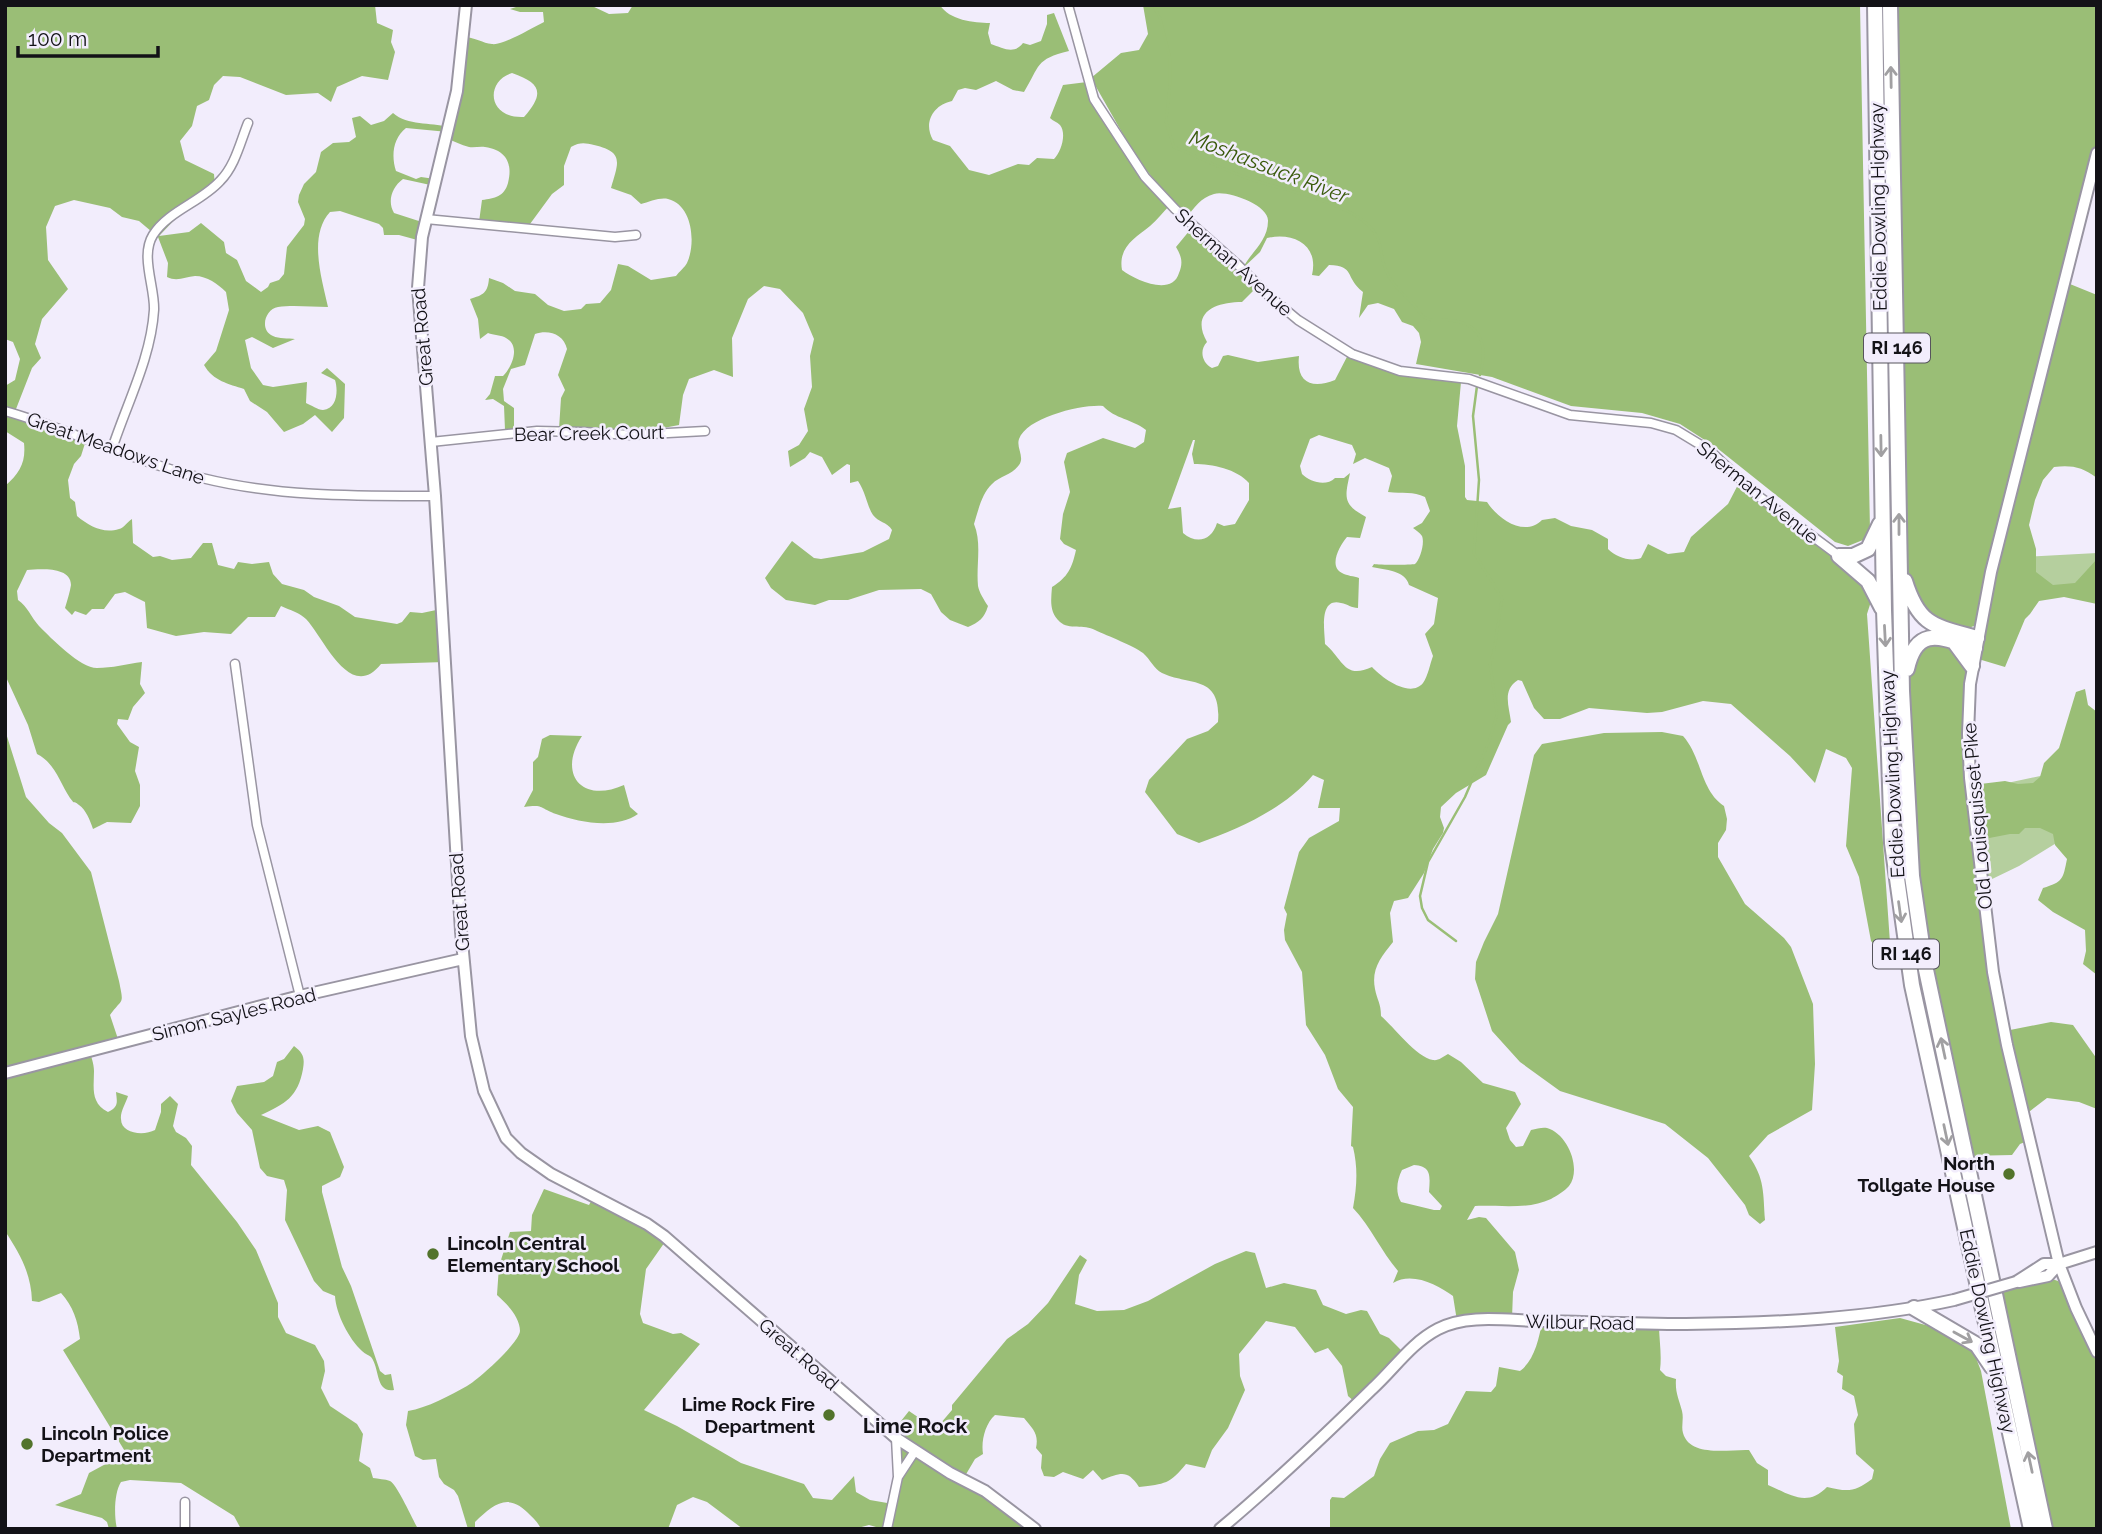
<svg xmlns="http://www.w3.org/2000/svg" width="2102" height="1534" font-family="Raleway,sans-serif">
  <style>
    .green { fill: #b5cf9e }
    .forest { fill: #9abe76; fill-rule: evenodd }
    .lines { fill: none; stroke-linecap: round; stroke-linejoin: round }
    .stream { stroke: #9abe76; stroke-width: 2.5 }
    .street-casing { stroke: #9995a2; stroke-width: 11 }
    .secondary-casing { stroke: #9995a2; stroke-width: 14 }
    .highway-casing { stroke: #9995a2; stroke-width: 18 }
    .street { stroke: #fff; stroke-width: 8 }
    .secondary { stroke: #fff; stroke-width: 10 }
    .highway { stroke: #fff; stroke-width: 14 }
    .secondary-bridge-casing { stroke: #9995a2; stroke-width: 14; stroke-linecap: butt }
    .secondary-bridge { stroke: #fff; stroke-width: 10 }
    .oneway { stroke: #a1a0a2 }
    .poi-dot { fill: #52732b; stroke: #f2edfc; stroke-width: 2.5 }
    .labels { text-anchor: middle; stroke-width: 5; stroke-linejoin: round; paint-order: stroke }
    .shield { fill: #f2edfc; stroke: #56545c; stroke-width: 2 }
    .shield-label { font-size: 18px; font-weight: bold; fill: #131217 }
    .street-label { font-size: 19px; fill: #131217; stroke: #f2edfc }
    .poi-label { font-size: 19px; font-weight: bold; fill: #131217; stroke: #f2edfc; text-anchor: end }
    .water-label { font-size: 21px; font-style: italic; fill: #3a5a0c; stroke: #f2edfc }
    .neighbourhood-label { font-size: 21px; font-weight: bold; fill: #131217; stroke: #f2edfc }
  </style>
  <rect width="100%" height="100%" fill="#f2edfc"/>
  <path class="green" d="M2097 553V593L1995 595 2003 558Z
    M2097 764V818L2019 866 1988 881 1979 789Z"/>
  <path class="forest" d="M5 5H375L377 23 393 30 391 42 395 52 388 80 362 76 337 87 331 102 318 93 286 95 240 77 223 76 214 85 209 100 197 106 192 126 180 141 185 160 214 174 215 187 182 212 159 236 189 232 201 223 224 242 226 253 237 260 246 281 261 292 268 287 270 283 279 280 284 274 287 247 304 225 305 219 298 202 299 195 304 184 316 172 321 152 333 143 349 142 356 137 352 118 360 116 371 125 384 121 393 113C408 126 430 122 448 127L465 37C477 38 482 43 492 44 502 46 532 28 544 22L543 12H520L510 9 522 5H590L609 14 628 13 633 5H940C949 20 974 23 990 23L988 33 991 44C1003 48 1014 55 1023 43L1030 45 1041 41 1047 24V15L1054 13 1069 51C1035 59 1040 66 1024 92L1013 90 996 81 976 90 965 88 958 90 952 101C933 105 923 123 933 140L950 146 969 170 989 175 1018 164 1029 165 1037 158 1054 159C1061 152 1067 134 1060 125 1057 122 1053 121 1050 118L1063 85 1087 82 1098 109 1170 205C1163 212 1157 220 1150 226 1135 238 1118 247 1122 270 1135 280 1172 297 1179 273 1183 263 1182 257 1176 247L1190 230 1258 286 1242 302C1216 302 1190 312 1207 342 1199 350 1202 363 1212 368L1218 366 1223 356 1228 355 1258 362 1299 356C1296 383 1312 389 1335 380L1350 351 1415 376 1461 382 1457 426 1465 466V497L1467 500 1487 502C1497 518 1524 538 1542 520L1555 518 1571 526 1592 530 1608 539V549C1616 557 1630 562 1641 558L1648 544 1668 554 1684 552 1691 537 1728 504 1741 479 1833 545 1875 589 1867 614 1891 957H1885L1871 941 1859 877 1846 846 1852 768 1846 758 1826 749 1815 783 1790 756 1731 704 1703 701 1662 712 1647 713 1589 708 1560 719H1544L1534 708 1522 681 1518 680C1502 690 1509 706 1511 722L1508 725 1486 775 1456 793 1441 807 1440 817 1444 828 1443 833 1433 849 1424 873 1408 898 1394 901 1390 913 1393 942C1381 957 1371 969 1375 989 1377 1000 1381 1003 1381 1016 1394 1027 1416 1057 1433 1060 1438 1061 1443 1057 1448 1054L1461 1062 1483 1083 1515 1092 1521 1104 1506 1128 1510 1140 1516 1147 1523 1146 1531 1130C1537 1129 1542 1127 1547 1128 1568 1134 1582 1169 1569 1186 1565 1191 1556 1196 1551 1199 1528 1210 1499 1205 1475 1206L1467 1220 1479 1217 1486 1218 1515 1252 1519 1270 1513 1292 1512 1318 1457 1321 1453 1296C1438 1285 1412 1271 1393 1283L1398 1271C1381 1251 1371 1227 1353 1208 1357 1186 1358 1168 1353 1147L1351 1146 1353 1107 1338 1089 1325 1055 1306 1025 1302 972 1285 940 1284 930 1287 914 1284 908 1299 852 1309 838 1339 821 1340 808H1318L1324 780 1313 775C1284 809 1241 828 1199 843L1177 834 1145 792 1149 780 1187 739 1208 731 1218 722C1222 674 1189 686 1162 673 1154 669 1150 659 1143 653 1134 646 1108 636 1095 630 1084 624 1069 630 1060 622 1049 612 1051 600 1052 587 1068 577 1072 568 1076 550L1064 544 1060 539 1063 514 1070 492 1064 462 1067 453 1103 438 1135 448 1144 442 1146 430C1132 419 1115 419 1103 406 1083 404 1027 417 1019 439 1016 448 1025 457 1019 465 1012 475 1000 476 992 484 982 493 978 511 974 524 982 543 976 565 978 586 979 592 984 600 988 606 984 619 979 622 968 627L950 620 941 612 931 594 921 589 879 590 848 600H829L815 605 786 600 771 588 765 578 792 541 814 558 821 559 863 552 889 539 892 530C887 522 878 522 873 515 867 506 866 493 858 481L850 483V465L847 464 832 475 822 457 810 452 805 458 790 467 788 451 799 445 808 431 804 409 812 387 810 356 814 339 803 313 780 289 764 286 748 299 732 338 733 377 714 370 689 379 683 395 679 425 632 434 559 429 561 398 565 390 558 375 567 349C564 334 548 329 535 334L525 365 511 369 503 389 504 401 514 408V430H505L504 406 493 399 485 400 490 394 495 376H503C512 367 521 346 506 338 502 335 493 335 488 333L480 339 478 319 470 299C483 295 488 293 489 278L503 283 515 291 535 294 548 305 564 311 581 309 586 304 600 303 611 290 618 264 628 266 651 280 676 276C679 272 685 267 687 263 696 244 693 205 668 199 660 197 649 202 641 204L631 195 611 188C618 163 625 152 594 145 585 143 580 142 571 147L564 166V185L552 194 530 224 527 227 479 222 482 200C495 198 504 197 508 183 513 163 506 150 485 147 480 146 474 148 469 147 461 145 454 141 447 139L448 132 406 128C393 138 391 156 396 171L416 179 421 177 435 179V186L403 179C392 187 387 201 394 213L425 223 421 241 399 235H384L383 228 379 224 340 211 330 212C308 236 322 279 328 307 312 307 293 305 278 307 265 309 259 330 273 336 279 339 288 338 295 339L273 348 252 337 245 340 251 368 263 385 273 387 307 382 306 403C311 405 318 410 323 410 338 409 338 389 335 380L321 373 327 368 345 384 344 418 332 432 315 415 303 424 284 432 267 412 250 401 244 389C229 384 213 381 204 365L216 351 229 310 226 292C218 284 207 276 195 276 185 277 177 282 167 277L168 263 158 237 139 221 122 217 110 208 74 200 55 206 46 227 48 260 68 289 42 319 35 344 41 358 32 368 16 409 87 437 81 456 74 464 68 480 70 498 75 502 77 516C89 526 103 534 119 529 124 528 127 522 132 519L133 543 153 557 160 556 172 560 191 558 203 543H212L218 565 234 569 238 562 252 564 269 562 273 574 282 584 304 590 314 597 339 606 355 617 397 624 402 622 410 612 422 613 441 609 445 662 381 664C350 703 324 638 306 619 300 613 290 610 281 606L275 617H248L231 634 204 632 176 636 147 628 145 602 125 592 115 594 104 609H92L86 615 75 611 72 615 65 608C67 601 70 592 71 585 71 566 39 569 27 570L17 591 18 600C28 607 31 617 39 626 51 638 80 668 97 668 112 668 127 664 142 662L140 684 145 693 133 707 128 720 118 719 117 724 130 742 139 747 135 771 140 785V806L131 823 107 822 93 829C90 820 86 810 79 805 72 799 76 806 70 798 60 783 55 763 37 754L28 725 5 675V486C20 473 26 462 24 443L5 431V386L15 380 20 359 13 342 5 339ZM512 73C541 83 545 93 524 117 487 119 485 81 512 73ZM1319 435 1352 445 1356 454 1353 464 1365 458 1389 468 1392 476 1388 492C1403 494 1413 491 1425 497L1430 511 1422 523 1413 528C1416 530 1420 533 1422 536 1425 543 1420 560 1415 564 1412 565 1378 565 1374 564L1372 567C1385 570 1405 570 1409 585L1438 598 1434 624 1425 634 1433 656C1430 664 1428 676 1423 683 1410 699 1381 677 1372 667 1344 680 1343 659 1325 644 1325 633 1318 597 1341 603 1348 604 1351 608 1358 608L1359 578C1354 576 1347 576 1342 573 1328 566 1340 545 1347 537L1360 538 1366 517C1342 504 1345 497 1350 473L1344 478H1335C1326 487 1310 482 1302 474L1300 466 1310 439ZM1193 440H1195L1192 454 1194 464C1212 464 1237 469 1249 483V500L1235 524 1224 526 1217 523C1212 540 1197 545 1183 533L1181 507 1168 509ZM1414 1165C1432 1166 1430 1177 1429 1192L1442 1206 1440 1210H1434L1401 1202C1395 1192 1397 1180 1402 1170Z
    M1143 5H1860L1870 531 1863 540 1848 546 1835 542 1717 448 1680 424 1642 413 1571 406 1492 377 1416 364 1421 342 1419 333 1413 326 1402 322 1394 309 1378 303 1368 305 1359 318 1363 292C1344 277 1356 266 1329 265L1319 276 1312 275C1319 245 1294 232 1267 238L1260 252 1243 268C1251 252 1268 241 1268 221 1269 205 1227 190 1214 194 1200 198 1195 207 1186 218L1137 159 1091 78 1121 53 1139 50 1148 34Z
    M1890 5H2097V154L2065 282 2097 295V478C2082 467 2072 465 2054 467L2043 480 2035 500 2029 525 2036 549V572L2053 585 2075 583 2097 559V604L2064 597 2039 601 2030 614 2025 619 2005 667 1975 658 1972 785 2005 781 2018 784 2033 783 2040 777 2044 763 2059 748 2076 692 2085 689 2088 705 2097 712V975L2083 964 2086 951 2085 930 2053 912 2038 900 2043 888C2063 882 2063 879 2067 859L2055 845 2053 834 2040 828H2025L2019 834H2010L1979 840 2005 1031 2051 1022 2073 1025 2097 1059V1109L2079 1102 2047 1098 2025 1115 2030 1140 2020 1144 2012 1155 1966 1156 1926 971 1906 790 1909 662 1927 638 1974 653 1978 624C1951 640 1918 610 1909 585 1906 576 1905 566 1904 557Z
    M5 730 26 797 49 823 62 833 91 872 119 981C124 1006 123 997 110 1015L118 1039 89 1049C91 1056 94 1064 94 1071 94 1087 90 1103 108 1112 119 1107 117 1102 116 1092L128 1096C126 1103 120 1112 121 1119 121 1134 144 1136 155 1130L161 1112V1104L170 1096 178 1104 173 1126 176 1132 186 1138 192 1146 191 1165 237 1222 256 1250 278 1303V1317L286 1333 315 1345 324 1361 325 1371 321 1388 330 1406 357 1424 363 1434 359 1461 370 1468 373 1478C378 1479 385 1479 390 1481 396 1483 413 1520 418 1529H241L234 1516 181 1483 130 1480 121 1482C114 1493 114 1516 117 1529H109L107 1522 102 1518 55 1505 81 1494 89 1473 126 1453 63 1350 80 1339C78 1321 73 1306 61 1293L39 1302 32 1301C31 1273 20 1254 5 1231Z
    M1662 732 1683 736C1702 757 1700 790 1724 806L1727 819 1726 830 1718 843V857L1745 904 1784 938 1791 947 1813 1004 1815 1064 1812 1110 1768 1135 1749 1156C1765 1179 1763 1193 1765 1220L1760 1224 1749 1215 1745 1205 1708 1158 1665 1124 1560 1091 1520 1062 1492 1031 1475 979 1476 962 1484 942 1498 914 1534 755 1542 744 1604 733Z
    M550 735 582 736C557 774 582 804 624 785L630 807 638 814C617 829 580 823 556 814 539 808 544 804 524 807L533 790V762L538 757 542 739Z
    M294 1046C303 1053 305 1057 303 1069 298 1097 285 1104 261 1115L299 1130 318 1126 330 1132 344 1167 340 1177 322 1186V1192L342 1267 351 1286 380 1371 385 1375 391 1374 394 1390C375 1393 380 1368 371 1357 369 1355 365 1354 362 1351 349 1339 336 1314 335 1296L323 1291 314 1281 285 1220 287 1190 284 1180 267 1176 260 1168 252 1130 237 1113 231 1101 237 1086 264 1082 273 1076 277 1062 284 1059Z
    M544 1189 589 1205 594 1196 667 1239 646 1269 640 1314 643 1323 673 1334 681 1333 700 1344 644 1410 677 1426 741 1463 804 1484 813 1498 832 1500 854 1476 856 1492 870 1500 893 1504V1431L909 1411 931 1426 940 1424 952 1410V1405L1007 1339 1028 1324 1048 1303 1080 1255 1087 1260 1079 1275 1075 1304 1097 1311 1124 1310 1148 1301 1215 1264 1246 1251 1255 1253 1266 1288 1284 1283 1316 1290 1323 1305 1346 1314 1361 1310 1367 1311 1380 1334 1389 1338 1402 1351 1356 1403 1348 1396 1342 1366 1328 1348 1315 1353 1295 1327 1266 1321 1239 1354 1240 1376 1245 1390 1228 1428 1212 1450 1205 1468 1186 1464C1170 1484 1165 1484 1139 1487 1127 1469 1121 1473 1102 1480L1093 1470 1083 1479 1063 1472 1054 1477 1044 1476 1041 1468 1042 1455 1036 1448C1039 1434 1033 1429 1024 1418L995 1415C985 1424 981 1441 983 1454L975 1459 965 1476 1038 1529H883L869 1525 854 1529H743L707 1502 693 1497 677 1505 668 1529H541C538 1522 532 1517 527 1512 507 1492 492 1506 475 1522V1529H468L458 1496 454 1490 444 1484 439 1477 436 1459 423 1460 415 1456 406 1425 408 1411C427 1408 451 1395 467 1386 478 1380 519 1343 520 1331 520 1317 507 1304 497 1295L499 1266 510 1232 531 1231 532 1215Z
    M2031 1272 2058 1281 2072 1290 2097 1345V1529H2046L1994 1285Z
    M1900 1318 1940 1329 1973 1350 1981 1371 2011 1529H1330V1500L1332 1497 1344 1498 1374 1476 1380 1459 1390 1443 1418 1431 1434 1430 1448 1424 1466 1391 1491 1392 1496 1386 1499 1367 1520 1371C1534 1361 1539 1339 1542 1322L1659 1324C1659 1340 1662 1354 1660 1370L1666 1376 1676 1379C1675 1393 1679 1399 1682 1411 1684 1419 1681 1426 1683 1433 1690 1458 1730 1449 1749 1450L1757 1463 1768 1470V1485C1789 1494 1807 1508 1827 1487 1848 1492 1855 1492 1872 1479L1874 1470 1856 1454 1854 1424 1858 1415 1854 1396 1842 1389 1843 1376 1837 1372 1839 1361 1835 1327Z"/>
  <g class="lines">
    <path class="stream" d="M1153 5 1160 18 1170 58V83L1166 122 1174 147C1201 158 1226 171 1253 180 1286 191 1343 201 1368 225 1385 242 1378 249 1385 268 1391 285 1403 293 1414 305 1418 309 1420 315 1424 317 1431 322 1438 320 1445 320 1482 321 1488 345 1480 375
      M1456 941 1428 920 1422 908 1420 896 1428 862 1465 797 1490 739 1497 714 1490 664 1494 651 1502 598 1474 553 1479 480 1473 416 1477 386"/>
    <defs>
      <path id="street" d="M1068 5 1094 99 1145 177 1175 209 1237 264 1268 295 1298 320 1352 354 1400 371 1469 379 1570 415 1651 423 1676 430 1709 450 1757 495 1839 556
        M426 219 615 237 636 235
        M5 411C72 430 135 462 202 478 279 497 356 496 435 496
        M431 442 537 431 583 432 631 435 705 431
        M112 449C127 403 151 358 154 310 155 287 140 256 153 235 168 211 201 202 220 181 235 166 240 143 248 123
        M235 664 257 825 300 996
        M896 1438 898 1477 915 1451
        M185 1502V1529
        M887 1529 898 1477"/>
      <path id="secondary" d="M466 5 457 91 422 237 418 288 435 496 461 931 471 1036 484 1091 506 1138 521 1153 551 1174 647 1224 664 1236 896 1438 950 1473 985 1491 1035 1529
        M2097 153 1991 572 1970 684 1968 734 1970 778 1993 972 2007 1045 2059 1264 2076 1308 2097 1352
        M5 1073 300 996 463 959
        M2016 1282 2044 1264H2059L2097 1252
        M2019 1282 2048 1276 2059 1264
        M1220 1529C1273 1485 1323 1437 1372 1389 1394 1369 1411 1343 1438 1329 1468 1313 1510 1321 1543 1321 1590 1322 1638 1324 1686 1324 1775 1323 1867 1319 1954 1300"/>
      <path id="highway" d="M1875 5 1884 610 1892 843 1912 985 2031 1529
        M1890 5 1902 691 1912 876 1925 965 2045 1529
        M1839 556 1868 581 1882 608
        M1839 556H1853L1868 549 1880 524
        M1905 581C1919 626 1934 626 1977 638
        M1955 643 1972 666
        M1907 669C1917 624 1942 638 1975 648
        M1914 1308 1977 1345 1992 1367"/>
    </defs>
    <use href="#street" class="street-casing"/>
    <use href="#secondary" class="secondary-casing"/>
    <use href="#highway" class="highway-casing"/>
    <use href="#street" class="street"/>
    <use href="#secondary" class="secondary"/>
    <use href="#highway" class="highway"/>
    <defs>
      <path id="secondary-bridge" d="M1954 1300 2016 1282"/>
    </defs>
    <use href="#secondary-bridge" class="secondary-bridge-casing"/>
    <use href="#secondary-bridge" class="secondary-bridge"/>
  </g>
  <defs><path id="oneway-shaft" d="M-6 0H5M1.5-3L5.5 0L1.5 3" fill="none" stroke-width="1.6" stroke-linecap="round" stroke-linejoin="round" transform="scale(1.75)"/></defs>
  <g class="oneway">
    <use href="#oneway-shaft" transform="translate(1891 77) rotate(-91)"/>
    <use href="#oneway-shaft" transform="translate(1881 446) rotate(89)"/>
    <use href="#oneway-shaft" transform="translate(1899 524) rotate(-90)"/>
    <use href="#oneway-shaft" transform="translate(1885 636) rotate(87)"/>
    <use href="#oneway-shaft" transform="translate(1900 912) rotate(82)"/>
    <use href="#oneway-shaft" transform="translate(1943 1048) rotate(-102)"/>
    <use href="#oneway-shaft" transform="translate(1946 1135) rotate(78)"/>
    <use href="#oneway-shaft" transform="translate(1963 1337) rotate(29)"/>
    <use href="#oneway-shaft" transform="translate(2030 1462) rotate(-102)"/>
  </g>
  <g class="poi-dot">
    <circle cx="2009" cy="1174" r="7"/>
    <circle cx="433" cy="1254" r="7"/>
    <circle cx="829" cy="1415" r="7"/>
    <circle cx="27" cy="1444" r="7"/>
  </g>
  <g class="labels">
    <g class="shield">
      <rect x="1864" y="333.5" width="66" height="29" rx="5"/>
      <rect x="1873" y="939.5" width="66" height="29" rx="5"/>
    </g>
    <g class="shield-label">
      <text x="1897" y="354">RI 146</text>
      <text x="1906" y="960">RI 146</text>
    </g>
    <g class="street-label">
      <text transform="translate(1878 207) rotate(-91)" y="7">Eddie Dowling Highway</text>
      <text transform="translate(1234 262) rotate(42)" y="7">Sherman Avenue</text>
      <text transform="translate(422 337) rotate(-95)" y="7">Great Road</text>
      <text transform="translate(589 433) rotate(-1)" y="7">Bear Creek Court</text>
      <text transform="translate(116 448) rotate(19)" y="7">Great Meadows Lane</text>
      <text transform="translate(1758 492) rotate(39)" y="7">Sherman Avenue</text>
      <text transform="translate(1892 774) rotate(-93)" y="7">Eddie Dowling Highway</text>
      <text transform="translate(1977 816) rotate(-95)" y="7">Old Louisquisset Pike</text>
      <text transform="translate(459 902) rotate(-94)" y="7">Great Road</text>
      <text transform="translate(234 1014) rotate(-14)" y="7">Simon Sayles Road</text>
      <text transform="translate(1580 1322) rotate(1)" y="7">Wilbur Road</text>
      <text transform="translate(1988 1331) rotate(78)" y="7">Eddie Dowling Highway</text>
      <text transform="translate(799 1354) rotate(41)" y="7">Great Road</text>
    </g>
    <g class="poi-label">
      <text x="1995" y="1170">North<tspan x="1995" dy="22">Tollgate House</tspan></text>
      <text x="447" y="1250" text-anchor="start">Lincoln Central<tspan x="447" dy="22">Elementary School</tspan></text>
      <text x="815" y="1411">Lime Rock Fire<tspan x="815" dy="22">Department</tspan></text>
      <text x="41" y="1440" text-anchor="start">Lincoln Police<tspan x="41" dy="22">Department</tspan></text>
    </g>
    <g class="water-label">
      <text transform="translate(1269 167) rotate(21)" y="7">Moshassuck River</text>
    </g>
    <g class="neighbourhood-label">
      <text x="915" y="1433">Lime Rock</text>
    </g>
  </g>
  <rect width="2102" height="1534" fill="none" stroke="#131217" stroke-width="14"/>
  <path d="M18 46v10h140v-10" fill="none" stroke="#131217" stroke-width="3.5"/>
  <text x="28" y="46" font-size="21" fill="#131217" stroke="#f2edfc" stroke-width="5" paint-order="stroke">100 m</text>
</svg>
